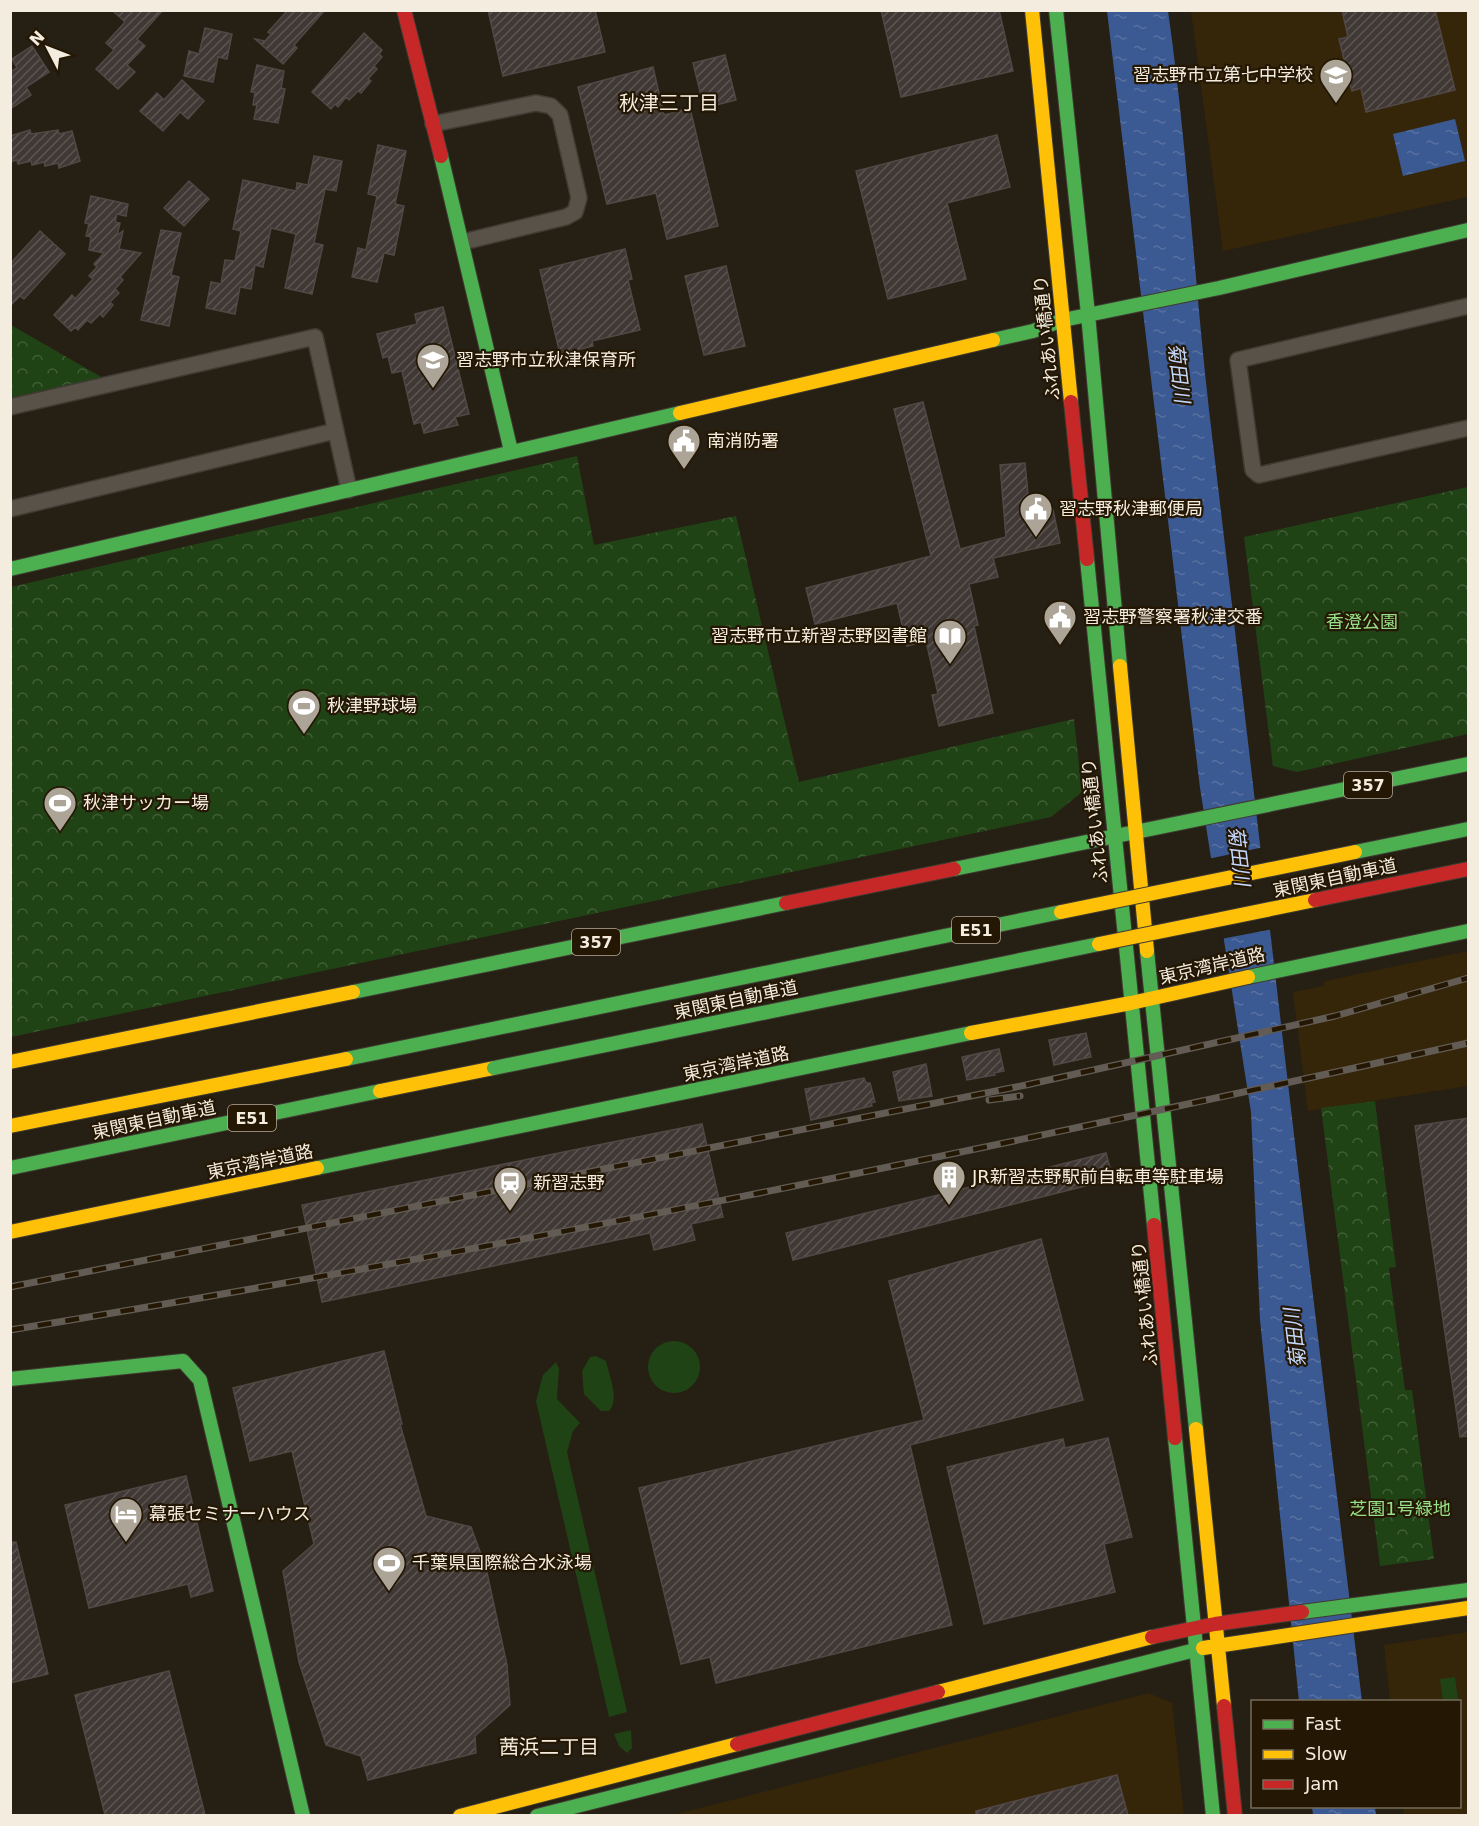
<svg xmlns="http://www.w3.org/2000/svg" width="1479" height="1826" font-family="'DejaVu Sans','Noto Sans JP',sans-serif">
  <style>
    .built { fill: #35260a }
    .green { fill: #204316 }
    .park { fill: url(#park-crowns) }
    .water { fill: url(#water-ripples) }
    .pier { fill: #261f13 }
    .building { fill: url(#building-hatch); stroke: #514846; stroke-width: 1.5 }
    .lines { fill: none; stroke-linecap: round; stroke-linejoin: round }
    .street-casing { stroke: #403b32; stroke-width: 18 }
    .fast-casing { stroke: #403b32; stroke-width: 16 }
    .slow-casing { stroke: #403b32; stroke-width: 16 }
    .jam-casing { stroke: #403b32; stroke-width: 16 }
    .street { stroke: #585249; stroke-width: 15 }
    .fast { stroke: #4caf50; stroke-width: 14 }
    .slow { stroke: #ffc107; stroke-width: 14 }
    .jam { stroke: #c62828; stroke-width: 14 }
    .rail-casing { stroke: #625c54; stroke-width: 7 }
    .rail { stroke: #241703; stroke-width: 4.5; stroke-dasharray: 14; stroke-linecap: butt }
    .fast-bridge-casing { stroke: #403b32; stroke-width: 16; stroke-linecap: butt }
    .slow-bridge-casing { stroke: #403b32; stroke-width: 16; stroke-linecap: butt }
    .jam-bridge-casing { stroke: #403b32; stroke-width: 16; stroke-linecap: butt }
    .fast-bridge { stroke: #4caf50; stroke-width: 14 }
    .slow-bridge { stroke: #ffc107; stroke-width: 14 }
    .jam-bridge { stroke: #c62828; stroke-width: 14 }
    .labels { text-anchor: middle; stroke-width: 4.5; stroke-linejoin: round; paint-order: stroke }
    .shield { fill: #241703; stroke: #b6ac9c; stroke-width: 1.5 }
    .shield-label { font-size: 16px; font-weight: bold; fill: #f4ecde }
    .poi-label { font-size: 18px; fill: #f4ecde; stroke: #241703; text-anchor: start }
    .street-label { font-size: 18px; fill: #f4ecde; stroke: #241703 }
    .park-label { font-size: 18px; fill: #96e087; stroke: #241703 }
    .neighbourhood-label { font-size: 20px; fill: #f4ecde; stroke: #241703 }
    .water-label { font-size: 20px; font-style: italic; fill: #c3d7fc; stroke: #241703 }
  </style>
  <defs>
    <pattern id="park-crowns" width="20" height="18" patternUnits="userSpaceOnUse" patternTransform="scale(1.5)"><rect width="20" height="18" fill="#204316"/><path d="M2 6a3 3 0 1 1 6 0M12 15a3 3 0 1 1 6 0" fill="none" stroke="#415e37"/></pattern>
    <pattern id="water-ripples" width="26" height="14" patternUnits="userSpaceOnUse" patternTransform="scale(1.5)"><rect width="26" height="14" fill="#3b5992"/><path d="M2 4q2-2 4 0t4 0M15 11q2-2 4 0t4 0" fill="none" stroke="#5871a1"/></pattern>
    <pattern id="building-hatch" width="6" height="6" patternUnits="userSpaceOnUse" patternTransform="scale(1.5)"><rect width="6" height="6" fill="#403835"/><path d="M-1 1l2-2M0 6l6-6M5 7l2-2" fill="none" stroke="#5c5552"/></pattern>
  </defs>
  <rect width="100%" height="100%" fill="#261f13"/>
  <path class="built" d="M1191 11H1468V197L1223 251Z
    M1468 951V1086L1308 1111 1293 992 1323 986 1325 981Z
    M1468 1632V1815H1404L1403 1807 1460 1806V1702L1390 1701 1384 1645Z
    M1149 1693 1172 1703 1184 1815 669 1816Z"/>
  <path class="green" d="M648 1367a26 26 0 1 1 52 0a26 26 0 1 1-52 0Z
    M596 1356 606 1361C609 1376 620 1399 609 1411H601L584 1394 582 1371 590 1357Z
    M556 1362 559 1369 557 1399 580 1423 573 1431 567 1452 627 1712 609 1717 536 1401 543 1375Z
    M1455 1677 1458 1701H1443L1440 1679Z
    M631 1730 632 1748 627 1753 619 1746 614 1734Z"/>
  <path class="park" d="M11 325 103 378 11 399Z
    M577 456 594 545 736 516 799 782 1074 719 1082 792 1051 817 11 1037V587Z
    M1468 487V734L1297 772 1273 766 1244 537Z
    M1375 1101 1396 1267 1389 1268 1405 1390H1412L1434 1559 1380 1566 1321 1108Z"/>
  <path class="water" d="M1107 11H1168C1187 143 1194 277 1209 410 1260 841 1309 1271 1362 1701H1299L1260 1320 1251 1112 1200 788Z
    M1455 119 1465 161 1403 176 1393 134Z
    M1312 1807H1375L1376 1815H1313Z"/>
  <path class="pier" d="M1264 847 1273 929 1221 939 1208 859Z"/>
  <path class="building" d="M112 10H163L137 39 145 46 127 65 135 72 118 89 96 69 114 50 106 43 125 22Z
    M288 10H325L294 45 297 48 283 64 255 39 265 41 271 34 268 32Z
    M488 10H595L605 52 503 76Z
    M881 10H999L1013 71 901 97Z
    M1342 10H1435L1455 90 1366 112 1361 88 1352 91 1339 39 1348 37Z
    M205 28 232 34 227 59 218 57 213 82 184 76 189 51 199 54Z
    M364 33 382 50 379 54 382 57 374 66 377 69 368 79 371 81 361 93 358 91 349 100 346 97 338 107 335 104 331 109 312 92Z
    M32 46 49 72 26 87 31 95 10 109V72L17 68 12 59Z
    M725 55 736 100 704 108 693 63Z
    M257 65 284 71 281 88 285 89 278 123 254 119 257 105H253L255 92H251Z
    M653 67 664 115 690 108 718 226 667 239 656 193 607 204 578 87Z
    M182 80 204 101 188 119 180 112 163 131 140 111 157 93 164 100Z
    M30 130 31 134 58 130 59 134 72 131 80 161 59 168 58 163 45 166 44 162 32 165 31 161 18 164 17 160 10 162V136Z
    M997 135 1010 187 947 203 966 279 888 299 856 171Z
    M378 145 406 151 395 204 404 206 394 255 384 253 377 282 352 277 358 248 366 250 377 196 368 194Z
    M314 156 342 161 336 191 325 189 314 243 323 245 312 294 285 288 296 234 271 228 263 267 255 265 251 289 240 287 235 314 206 308 211 282 221 284 225 260 235 261 241 231 233 229 243 180 296 191 297 183 308 185Z
    M189 181 209 199 184 226 164 208Z
    M91 196 128 204 126 216 117 214 115 222 120 223 117 235 123 231 119 249 141 253 120 277 123 280 115 289 119 293 110 302 113 305 103 317 100 314 91 323 87 320 78 330 75 327 71 331 54 315 72 295 75 299 93 279 89 276 97 267 94 264 104 253 89 250 91 237 86 236 89 224 85 223Z
    M161 230 181 233 171 275 179 277 169 326 141 320Z
    M40 231 65 254 24 299 20 296 10 306V264Z
    M625 249 632 279 628 280 640 330 592 341 593 346 560 354 540 270Z
    M726 266 745 346 704 355 685 276Z
    M443 307 469 414 455 417 458 425 424 433 421 422 414 424 402 371 392 373 388 356 383 358 377 334 417 324 415 314Z
    M923 402 960 549 1006 537 1000 465 1025 463 1030 515 1053 510 1060 543 993 558 998 577 969 584 978 625 974 626 993 713 939 726 932 695 938 694 926 641 907 646 897 603 815 624 806 588 931 556 894 409Z
    M1086 1033 1091 1057 1054 1065 1049 1040Z
    M999 1049 1004 1071 994 1073 995 1075 967 1080 962 1057Z
    M926 1064 932 1096 899 1101 893 1072Z
    M864 1078 866 1083H870L875 1102 871 1103 872 1106 811 1120 805 1089Z
    M1468 1118V1436L1460 1437 1415 1126Z
    M702 1124 723 1217 691 1224 695 1240 654 1250 650 1233 322 1302 302 1205Z
    M1106 1153 1113 1179 793 1260 786 1233Z
    M1041 1239 1083 1400 910 1445 952 1625 716 1683 710 1657 681 1664 639 1488 924 1420 889 1281Z
    M384 1351 402 1424H400L426 1516 471 1527 486 1568 507 1665 510 1705 475 1736 476 1753 368 1780 361 1756 326 1745 299 1662 283 1571 314 1544 292 1451 250 1461 233 1388Z
    M1108 1438 1132 1537 1104 1544 1115 1592 984 1624 947 1467 1063 1439 1065 1448Z
    M186 1476 213 1591 191 1597 188 1584 89 1608 65 1505Z
    M10 1542H16L48 1674 10 1683Z
    M169 1671 205 1815H105L75 1695Z
    M1117 1775 1128 1815H976V1811Z"/>
  <g class="lines">
    <defs>
      <path id="street" d="M433 124 536 103 551 106 560 115 579 198 575 212 566 217 463 242
        M1468 306 1238 360 1253 470 1259 475 1468 428
        M10 407 315 337 349 490
        M10 509 335 431"/>
      <path id="fast" d="M1056 10 1088 314 1120 666
        M441 156 511 451
        M993 340 1033 331 1063 320 1219 288 1468 230
        M1087 559 1154 1225
        M10 569 680 413
        M954 869 1468 764
        M1147 951 1196 1429
        M1248 977 1468 931
        M353 992 786 903
        M346 1059 483 1031
        M10 1168 380 1091
        M317 1168 971 1033
        M10 1379 183 1361 200 1380 303 1816
        M1175 1438 1213 1816
        M1302 1612 1468 1590
        M537 1816 1203 1648"/>
      <path id="slow" d="M1032 10 1071 402
        M680 413 993 340
        M1120 666 1147 951
        M971 1033 1131 1003 1248 977
        M10 1062 353 992
        M380 1091 494 1068
        M10 1126 346 1059
        M10 1232 317 1168
        M1196 1429 1224 1706
        M1203 1648 1468 1608
        M938 1692 1152 1637
        M460 1816 737 1744"/>
      <path id="jam" d="M404 10 441 156
        M1071 402 1087 559
        M786 903 954 869
        M1154 1225 1175 1438
        M1152 1637 1215 1624 1302 1612
        M1224 1706 1235 1816
        M737 1744 938 1692"/>
    </defs>
    <use href="#street" class="street-casing"/>
    <use href="#fast" class="fast-casing"/>
    <use href="#slow" class="slow-casing"/>
    <use href="#jam" class="jam-casing"/>
    <use href="#street" class="street"/>
    <use href="#fast" class="fast"/>
    <use href="#slow" class="slow"/>
    <use href="#jam" class="jam"/>
    <defs>
      <path id="rail" d="M989 1100 1020 1096
        M10 1287 1026 1085 1335 1016 1468 978
        M10 1330C499 1250 985 1150 1468 1043"/>
    </defs>
    <use href="#rail" class="rail-casing"/>
    <use href="#rail" class="rail"/>
    <defs>
      <path id="fast-bridge" d="M1355 852 1468 829
        M483 1031 1061 912
        M494 1068 1099 944"/>
      <path id="slow-bridge" d="M1061 912 1355 852
        M1099 944 1315 900"/>
      <path id="jam-bridge" d="M1315 900 1468 869"/>
    </defs>
    <use href="#fast-bridge" class="fast-bridge-casing"/>
    <use href="#slow-bridge" class="slow-bridge-casing"/>
    <use href="#jam-bridge" class="jam-bridge-casing"/>
    <use href="#fast-bridge" class="fast-bridge"/>
    <use href="#slow-bridge" class="slow-bridge"/>
    <use href="#jam-bridge" class="jam-bridge"/>
  </g>
  <defs>
    <symbol id="school-pin" viewBox="-11 -11 22 30"><path d="M0 17L-7.5 6A9.5 9.5 0 1 1 7.5 6Z" fill="#aca497" stroke="#241703"/><path d="M0-5L7-2L0 1L-7-2ZM-4 1L0 2.5L4 1V4Q0 6-4 4Z" fill="#fff"/></symbol>
    <symbol id="civic-pin" viewBox="-11 -11 22 30"><path d="M0 17L-7.5 6A9.5 9.5 0 1 1 7.5 6Z" fill="#aca497" stroke="#241703"/><path d="M-.6-6.5H3V-4.5H.6V-3L4-1V1h2V6H-6V1h2V-1L-.6-3ZM-1.2 2.5V6h2.4V2.5Z" fill="#fff"/></symbol>
    <symbol id="library-pin" viewBox="-11 -11 22 30"><path d="M0 17L-7.5 6A9.5 9.5 0 1 1 7.5 6Z" fill="#aca497" stroke="#241703"/><path d="M-6-4Q-3-5.5-.7-3.5V5Q-3 3-6 4ZM6-4Q3-5.5 .7-3.5V5Q3 3 6 4Z" fill="#fff"/></symbol>
    <symbol id="stadium-pin" viewBox="-11 -11 22 30"><path d="M0 17L-7.5 6A9.5 9.5 0 1 1 7.5 6Z" fill="#aca497" stroke="#241703"/><path d="M0-5a6.5 5 0 1 0 0 10a6.5 5 0 1 0 0-10ZM-3.5-1.8h7v3.6h-7Z" fill="#fff"/></symbol>
    <symbol id="building-pin" viewBox="-11 -11 22 30"><path d="M0 17L-7.5 6A9.5 9.5 0 1 1 7.5 6Z" fill="#aca497" stroke="#241703"/><path d="M-4-6H4V6H1V3H-1V6H-4ZM-2.5-4.3h1.7v1.8h-1.7ZM.8-4.3h1.7v1.8H.8ZM-2.5-1h1.7V.8h-1.7ZM.8-1h1.7V.8H.8Z" fill="#fff"/></symbol>
    <symbol id="station-pin" viewBox="-11 -11 22 30"><path d="M0 17L-7.5 6A9.5 9.5 0 1 1 7.5 6Z" fill="#aca497" stroke="#241703"/><path d="M-3-6H3Q5-6 5-4V2Q5 4 3 4L4.5 6H3L1.5 4h-3L-3 6H-4.5L-3 4Q-5 4-5 2V-4Q-5-6-3-6ZM-3.5-4v3h7v-3ZM-3.5 1v1.5H-2V1ZM2 1v1.5H3.5V1Z" fill="#fff"/></symbol>
    <symbol id="hotel-pin" viewBox="-11 -11 22 30"><path d="M0 17L-7.5 6A9.5 9.5 0 1 1 7.5 6Z" fill="#aca497" stroke="#241703"/><path d="M-6-4.5h1.5V1H6V5H4.5V3h-9V5H-6ZM-4 0a1.8 1.8 0 1 1 3.6 0ZM.5 0V-2.5h3Q6-2.5 6 0Z" fill="#fff"/></symbol>
  </defs>
  <g fill-rule="evenodd">
    <use href="#school-pin" x="1317" y="56" width="38" height="52"/>
    <use href="#school-pin" x="414" y="341" width="38" height="52"/>
    <use href="#civic-pin" x="665" y="422" width="38" height="52"/>
    <use href="#civic-pin" x="1017" y="490" width="38" height="52"/>
    <use href="#civic-pin" x="1041" y="598" width="38" height="52"/>
    <use href="#library-pin" x="931" y="617" width="38" height="52"/>
    <use href="#stadium-pin" x="285" y="687" width="38" height="52"/>
    <use href="#stadium-pin" x="41" y="784" width="38" height="52"/>
    <use href="#building-pin" x="930" y="1158" width="38" height="52"/>
    <use href="#station-pin" x="491" y="1164" width="38" height="52"/>
    <use href="#hotel-pin" x="107" y="1495" width="38" height="52"/>
    <use href="#stadium-pin" x="370" y="1544" width="38" height="52"/>
  </g>
  <g class="labels">
    <g class="shield">
      <rect x="1344" y="772" width="48" height="26" rx="4.5"/>
      <rect x="952" y="917" width="48" height="26" rx="4.5"/>
      <rect x="572" y="929" width="48" height="26" rx="4.5"/>
      <rect x="228" y="1105" width="48" height="26" rx="4.5"/>
    </g>
    <g class="shield-label">
      <text x="1368" y="791">357</text>
      <text x="976" y="936">E51</text>
      <text x="596" y="948">357</text>
      <text x="252" y="1124">E51</text>
    </g>
    <g class="poi-label">
      <text x="1313" y="81" text-anchor="end">習志野市立第七中学校</text>
      <text x="456" y="366">習志野市立秋津保育所</text>
      <text x="707" y="447">南消防署</text>
      <text x="1059" y="515">習志野秋津郵便局</text>
      <text x="1083" y="623">習志野警察署秋津交番</text>
      <text x="927" y="642" text-anchor="end">習志野市立新習志野図書館</text>
      <text x="327" y="712">秋津野球場</text>
      <text x="83" y="809">秋津サッカー場</text>
      <text x="972" y="1183">JR新習志野駅前自転車等駐車場</text>
      <text x="533" y="1189">新習志野</text>
      <text x="149" y="1520">幕張セミナーハウス</text>
      <text x="412" y="1569">千葉県国際総合水泳場</text>
    </g>
    <g class="street-label">
      <text transform="translate(1047 338) rotate(-96)" y="6">ふれあい橋通り</text>
      <text transform="translate(1095 821) rotate(-96)" y="6">ふれあい橋通り</text>
      <text transform="translate(1335 878) rotate(-12)" y="6">東関東自動車道</text>
      <text transform="translate(1212 966) rotate(-13)" y="6">東京湾岸道路</text>
      <text transform="translate(736 1000) rotate(-12)" y="6">東関東自動車道</text>
      <text transform="translate(736 1064) rotate(-12)" y="6">東京湾岸道路</text>
      <text transform="translate(154 1120) rotate(-12)" y="6">東関東自動車道</text>
      <text transform="translate(260 1162) rotate(-12)" y="6">東京湾岸道路</text>
      <text transform="translate(1145 1304) rotate(-96)" y="6">ふれあい橋通り</text>
    </g>
    <g class="park-label">
      <text x="1362" y="628">香澄公園</text>
      <text x="1400" y="1515">芝園1号緑地</text>
    </g>
    <g class="neighbourhood-label">
      <text x="669" y="110">秋津三丁目</text>
      <text x="549" y="1754">茜浜二丁目</text>
    </g>
    <g class="water-label">
      <text transform="translate(1179 373) rotate(83)" y="7">菊田川</text>
      <text transform="translate(1239 856) rotate(83)" y="7">菊田川</text>
      <text transform="translate(1295 1338) rotate(-97)" y="7">菊田川</text>
    </g>
  </g>
  <rect width="1479" height="1826" fill="none" stroke="#f4ecde" stroke-width="24"/>
  <rect x="1251" y="1700" width="210" height="108" fill="#241703" stroke="#776c5b" stroke-width="1.5"/>
  <rect x="1263" y="1720" width="30" height="9" fill="#4caf50" stroke="#776c5b" stroke-width="1.5"/>
  <text x="1305" y="1730" font-size="18" fill="#f4ecde">Fast</text>
  <rect x="1263" y="1750" width="30" height="9" fill="#ffc107" stroke="#776c5b" stroke-width="1.5"/>
  <text x="1305" y="1760" font-size="18" fill="#f4ecde">Slow</text>
  <rect x="1263" y="1780" width="30" height="9" fill="#c62828" stroke="#776c5b" stroke-width="1.5"/>
  <text x="1305" y="1790" font-size="18" fill="#f4ecde">Jam</text>
  <g transform="translate(48 48) rotate(312)" stroke="#241703" stroke-width="4.5" paint-order="stroke">
  <path d="M0-4.5L10 22L0 15L-10 22Z" fill="#f4ecde"/>
  <text y="-9" font-size="16" font-weight="bold" text-anchor="middle" fill="#f4ecde">N</text>
  </g>
</svg>
